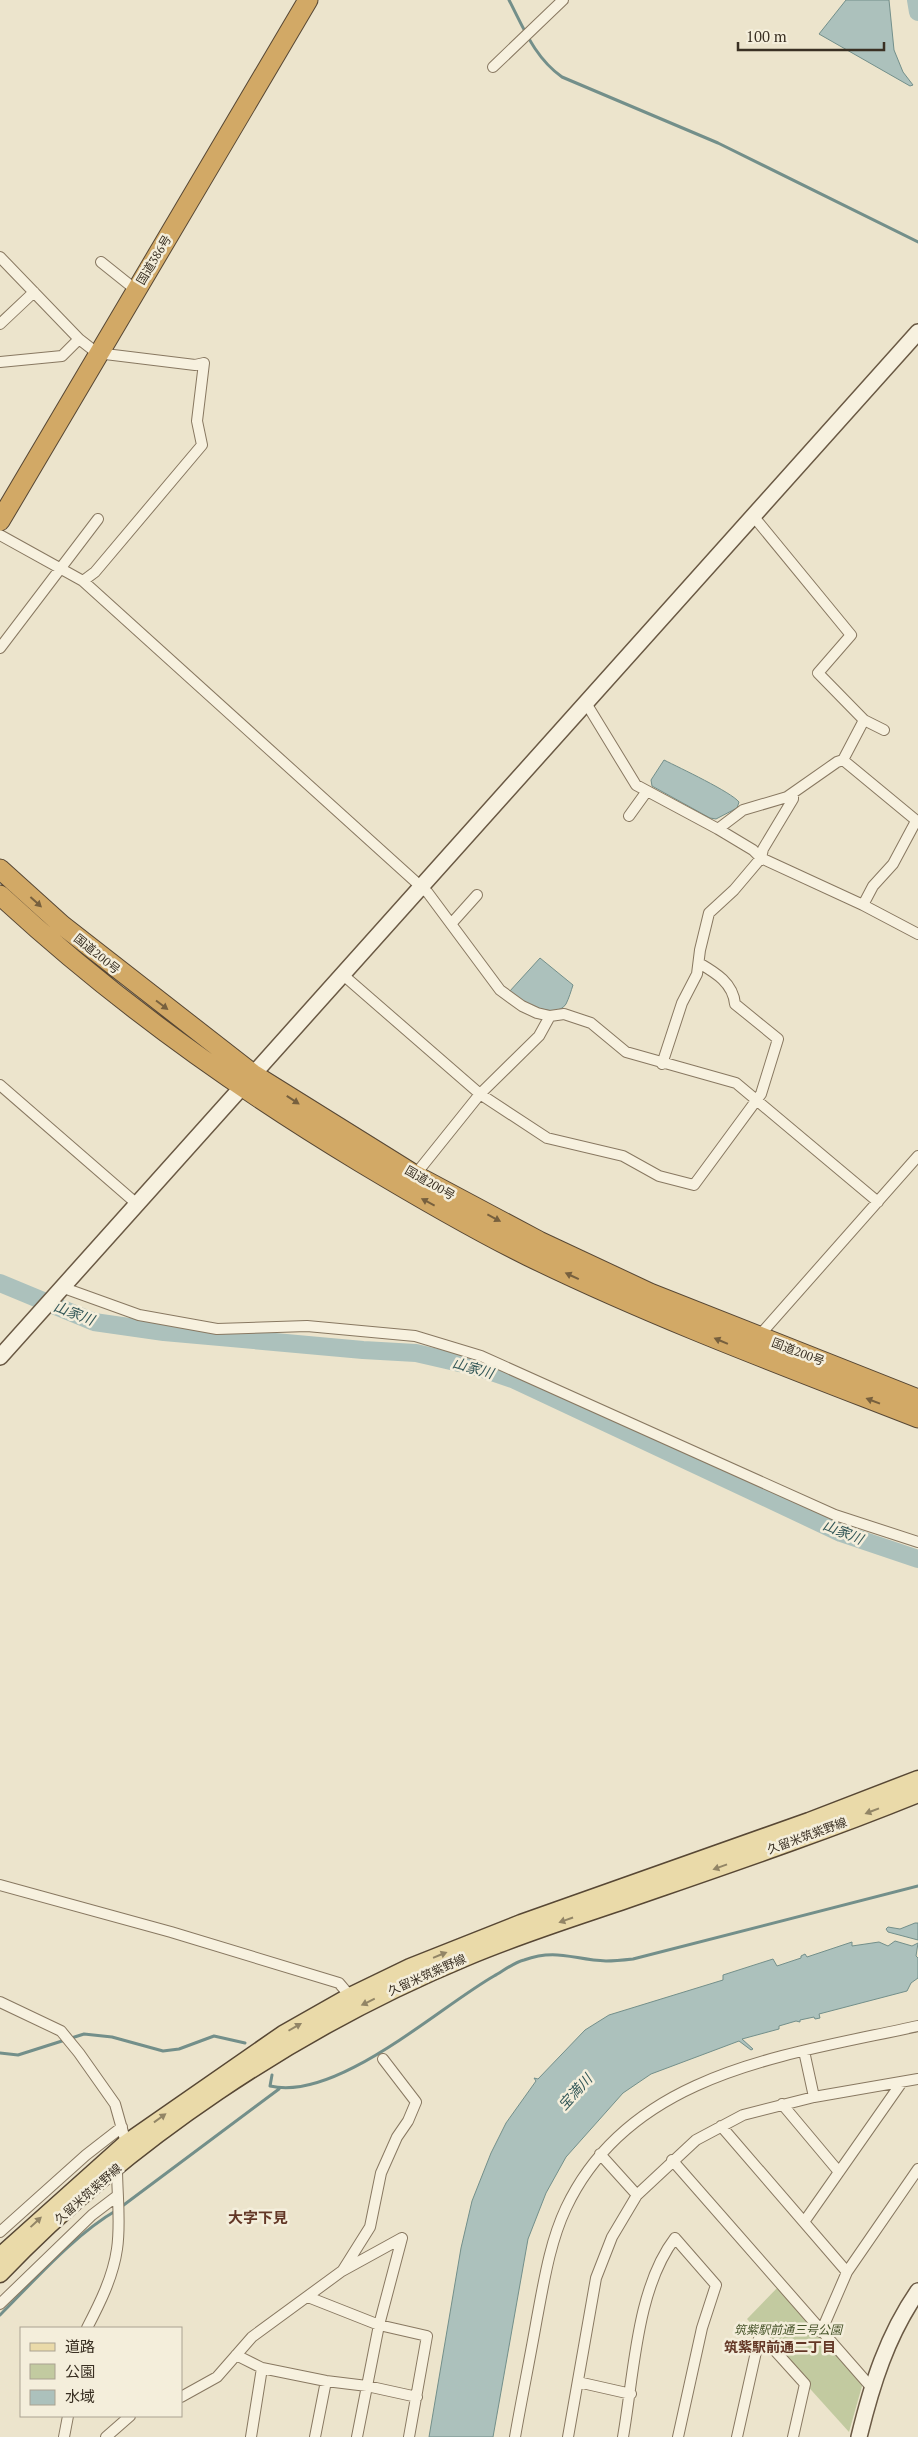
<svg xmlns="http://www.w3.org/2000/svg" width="918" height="2437" font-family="'PT Serif','Noto Sans JP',serif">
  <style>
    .green { fill: #c2caa0 }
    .water { fill: #acc1bc; stroke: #738f8a }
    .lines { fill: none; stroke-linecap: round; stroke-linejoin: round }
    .stream { stroke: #738f8a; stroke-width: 3 }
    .river { stroke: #acc1bc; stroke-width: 18 }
    .street-casing { stroke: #887861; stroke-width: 12 }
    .secondary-casing { stroke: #6a5944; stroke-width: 18 }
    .primary-casing { stroke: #574734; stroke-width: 19 }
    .highway-casing { stroke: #574734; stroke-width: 21 }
    .street { stroke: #f7f1df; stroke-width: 10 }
    .secondary { stroke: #f7f1df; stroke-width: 15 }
    .primary { stroke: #eadaa9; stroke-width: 16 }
    .highway { stroke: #d2a966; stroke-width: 19 }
    .oneway { fill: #77603e }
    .oneway2 { fill: #928566 }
    .labels { text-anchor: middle; stroke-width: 5; stroke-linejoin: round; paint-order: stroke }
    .street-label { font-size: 12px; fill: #3a3023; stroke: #f4eedb }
    .park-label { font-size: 12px; font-style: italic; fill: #48552b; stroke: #f4eedb }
    .water-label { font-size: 14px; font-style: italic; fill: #345858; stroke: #f4eedb }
    .neighbourhood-label { font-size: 14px; font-weight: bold; fill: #633726; stroke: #f4eedb }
    .quarter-label { font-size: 15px; font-weight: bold; fill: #633726; stroke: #f4eedb }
  </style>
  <rect width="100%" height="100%" fill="#ece4cc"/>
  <path class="green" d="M780 2285 864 2379 849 2432 747 2319Z"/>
  <path class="water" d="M846 0H889L894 50 903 72 913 85 910 86 819 34Z
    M664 760C680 768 731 792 739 802L737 808 716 819 710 818 652 786 651 780Z
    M540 958 573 985C571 991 569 998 566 1004 555 1021 521 1001 509 992Z
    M915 1923H918V1940L888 1932 886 1929 888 1927 900 1929Z
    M895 1941 912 1946 918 1943 916 1956 918 1958V1978L911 1983 907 1991 819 2014 820 2018 815 2019 814 2017 800 2020V2022L796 2021 779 2026V2029L742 2039 753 2049 751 2050 739 2041 651 2074 623 2093 566 2157 546 2193 528 2239 493 2437H429L461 2248 472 2201 491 2153 506 2123 536 2081 534 2078 538 2079 585 2030 609 2015 723 1980V1975L773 1959 777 1966 801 1958V1956L805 1954 807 1957 852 1942V1946L879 1942 888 1946Z"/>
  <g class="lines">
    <path class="stream" d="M509 0C524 29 535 58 562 77L718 143 918 242
      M0 2053 18 2055 84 2034 112 2037 163 2051 179 2049 214 2036 245 2043
      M272 2075 270 2086C336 2102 438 2008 494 1976 503 1971 513 1963 524 1960 557 1948 574 1960 606 1961 615 1961 624 1960 633 1959L918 1886
      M0 2315C34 2281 75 2234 117 2210L279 2089"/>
    <path class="river" d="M916 0 918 12
      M0 1283 94 1322 164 1332 363 1350 416 1353 477 1367 515 1380 841 1533 918 1559"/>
    <defs>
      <path id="street" d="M493 67 563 0
        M0 257 79 339 97 353 195 365 204 363 197 421 202 445 95 572 83 581
        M101 262 136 290
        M0 324 34 292
        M0 362 62 356 79 339
        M0 535 83 581 428 893 500 990 522 1006 537 1013 550 1016 564 1014 591 1023 626 1052 736 1083 878 1202
        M0 648 98 519
        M586 703 636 785 718 829 753 850 761 858 863 905 918 934
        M864 720 884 730
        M843 760 918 822
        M629 816 647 791
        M718 829 743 810 787 797 837 762 843 760 864 720 818 673 851 635 754 517
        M863 905 873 886 893 864 916 821
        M451 924 477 895
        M342 974 480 1094 547 1138 623 1156 659 1176 694 1185 761 1094 778 1039 735 1004C733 983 716 973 699 963
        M662 1064 682 1003 697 974 700 950 709 913 734 890 761 858 763 849 793 799V794
        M0 1085 137 1204
        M415 1175 480 1094 539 1036 550 1016
        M64 1288 139 1315 217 1329 307 1326 415 1336 481 1356 835 1515 918 1542
        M758 1337 918 1156
        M0 1885 171 1932 339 1983 350 1996
        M0 2002 61 2031 79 2053 115 2104 126 2143
        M804 2051 814 2097
        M782 2104 839 2172
        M721 2126 847 2272
        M600 2154 637 2195
        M672 2160 871 2387
        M804 2222 902 2082
        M0 2232 86 2155 122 2127
        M343 2270 370 2227 381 2173 397 2137 408 2121 416 2102 383 2059
        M308 2297 379 2325 427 2336 409 2437
        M0 2304 92 2215 117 2196
        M87 2328C100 2303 113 2277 117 2249 121 2223 117 2195 117 2168
        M821 2332 847 2272 918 2169
        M760 2334 805 2384 793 2437
        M236 2355 262 2368 326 2381 367 2386 417 2397
        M578 2382 631 2394
        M181 2397 217 2377 252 2337 342 2271 402 2238
        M64 2437 68 2416
        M106 2437 130 2416
        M251 2437 262 2368
        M315 2437 326 2381
        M357 2437 379 2325 402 2238
        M515 2437C522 2397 530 2358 537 2318 544 2281 550 2242 566 2208 630 2072 787 2055 918 2026
        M568 2437 596 2278 612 2237 637 2195 696 2140 743 2115 814 2097 918 2079
        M623 2437C634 2375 636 2289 675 2238L716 2285 702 2328 678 2437
        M737 2437 760 2334"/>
      <path id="secondary" d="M0 1357 918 332
        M859 2437C872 2384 887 2336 918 2291"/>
      <path id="primary" d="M0 2256 126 2143 283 2034 350 1996 410 1967 521 1923 809 1821 918 1779
        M0 2274C128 2140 296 2028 467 1957 519 1935 573 1918 626 1900 724 1866 822 1833 918 1794"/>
      <path id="highway" d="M0 521 308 0
        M0 869 62 925 253 1074 415 1175 539 1241 650 1293 918 1399
        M0 895C110 997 232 1085 360 1162 415 1195 471 1228 528 1256 655 1318 787 1367 918 1418"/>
    </defs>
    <use href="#street" class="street-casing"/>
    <use href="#secondary" class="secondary-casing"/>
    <use href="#primary" class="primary-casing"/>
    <use href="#highway" class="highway-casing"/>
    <use href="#street" class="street"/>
    <use href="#secondary" class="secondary"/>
    <use href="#primary" class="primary"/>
    <use href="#highway" class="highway"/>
  </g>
  <defs><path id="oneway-solid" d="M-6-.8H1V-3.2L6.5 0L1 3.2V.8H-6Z" transform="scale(1.25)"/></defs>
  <g class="oneway">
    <use href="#oneway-solid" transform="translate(36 902) rotate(42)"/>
    <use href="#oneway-solid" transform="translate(162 1005) rotate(37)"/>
    <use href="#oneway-solid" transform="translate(293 1100) rotate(33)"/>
    <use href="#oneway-solid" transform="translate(428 1202) rotate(-152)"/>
    <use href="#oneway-solid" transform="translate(494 1218) rotate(28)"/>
    <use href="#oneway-solid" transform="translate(572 1276) rotate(-155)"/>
    <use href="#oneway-solid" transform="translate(721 1341) rotate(-157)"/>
    <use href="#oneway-solid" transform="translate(873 1401) rotate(-159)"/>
  </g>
  <g class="oneway2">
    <use href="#oneway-solid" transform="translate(872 1811) rotate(159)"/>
    <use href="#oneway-solid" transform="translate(720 1867) rotate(160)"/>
    <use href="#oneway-solid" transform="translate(566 1920) rotate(161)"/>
    <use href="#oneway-solid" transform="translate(440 1955) rotate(-22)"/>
    <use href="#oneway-solid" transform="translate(368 2002) rotate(154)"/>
    <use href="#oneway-solid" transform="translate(295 2027) rotate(-30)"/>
    <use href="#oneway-solid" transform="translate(160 2118) rotate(-36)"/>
    <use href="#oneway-solid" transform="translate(36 2222) rotate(-43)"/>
  </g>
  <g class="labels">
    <g class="street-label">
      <text transform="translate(154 260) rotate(-59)" y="4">国道386号</text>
      <text transform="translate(97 954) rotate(39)" y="4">国道200号</text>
      <text transform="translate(430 1183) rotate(30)" y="4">国道200号</text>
      <text transform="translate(798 1352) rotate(21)" y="4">国道200号</text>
      <text transform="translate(807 1836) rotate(-20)" y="4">久留米筑紫野線</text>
      <text transform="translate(427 1975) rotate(-24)" y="4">久留米筑紫野線</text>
      <text transform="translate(88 2194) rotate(-41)" y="4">久留米筑紫野線</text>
    </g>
    <g class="park-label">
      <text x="788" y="2334">筑紫駅前通三号公園</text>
    </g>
    <g class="water-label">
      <text transform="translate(74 1313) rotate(21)" y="5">山家川</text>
      <text transform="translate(473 1368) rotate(16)" y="5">山家川</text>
      <text transform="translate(843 1532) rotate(22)" y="5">山家川</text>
      <text transform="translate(575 2092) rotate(-48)" y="5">宝満川</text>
    </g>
    <g class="neighbourhood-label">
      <text x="780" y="2352">筑紫駅前通二丁目</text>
    </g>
    <g class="quarter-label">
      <text x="258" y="2223">大字下見</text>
    </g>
  </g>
  <rect x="20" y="2327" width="162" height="90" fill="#f4eedb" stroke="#aaa291"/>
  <rect x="30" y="2343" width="25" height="8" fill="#eadaa9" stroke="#aaa291"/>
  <text x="65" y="2352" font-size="15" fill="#3a3023">道路</text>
  <rect x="30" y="2364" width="25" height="15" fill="#c2caa0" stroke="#aaa291"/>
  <text x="65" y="2377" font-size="15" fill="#3a3023">公園</text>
  <rect x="30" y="2390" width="25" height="15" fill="#acc1bc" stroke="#aaa291"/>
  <text x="65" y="2402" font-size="15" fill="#3a3023">水域</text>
  <path d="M738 42v8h146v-8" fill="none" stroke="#3a3023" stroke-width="2.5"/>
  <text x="746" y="42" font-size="15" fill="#3a3023" stroke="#f4eedb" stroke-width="4" paint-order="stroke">100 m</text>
</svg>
